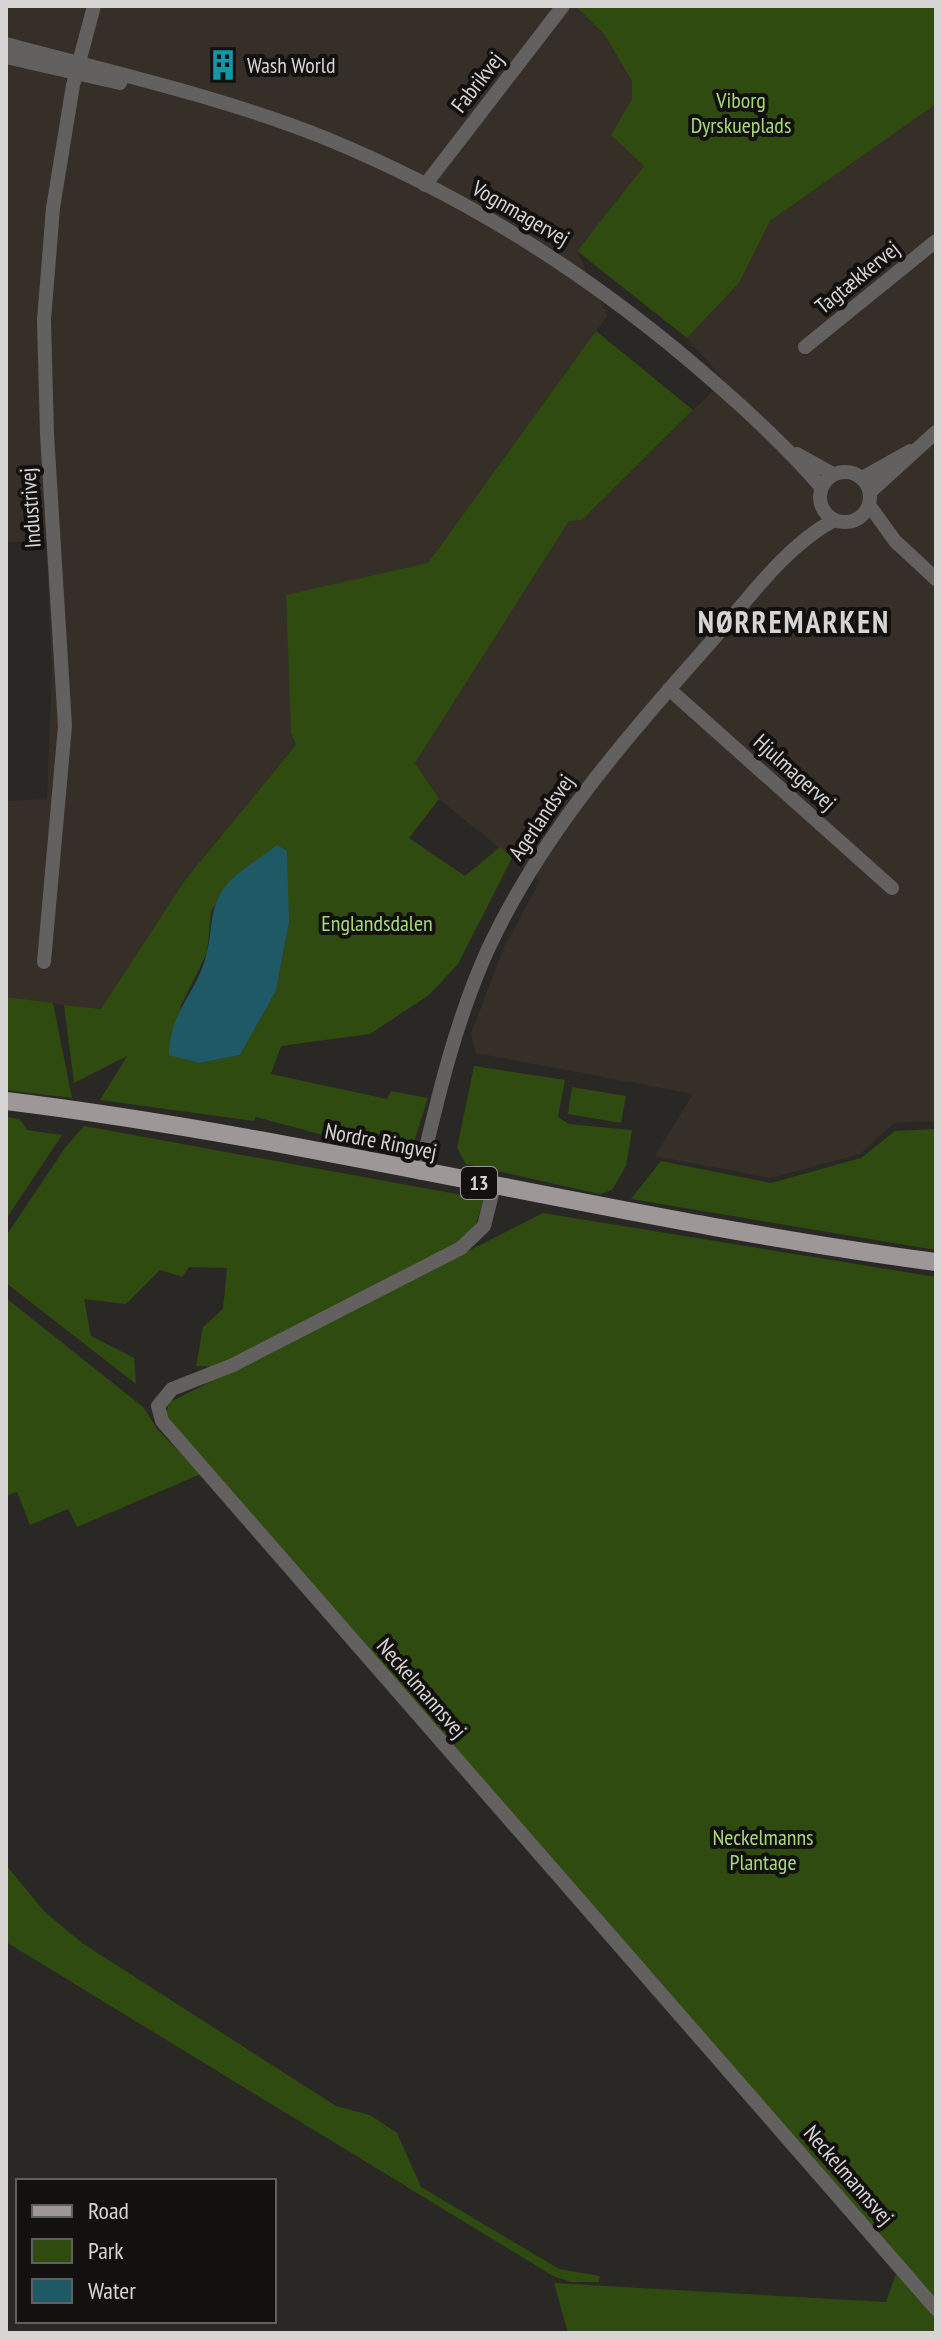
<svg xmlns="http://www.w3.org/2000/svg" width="942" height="2339" font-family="'PT Sans Narrow',sans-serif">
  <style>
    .built { fill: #362f27 }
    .green { fill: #2f4b0f; fill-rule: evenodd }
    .water { fill: #1f5966 }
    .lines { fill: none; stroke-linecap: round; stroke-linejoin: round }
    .minor { stroke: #636060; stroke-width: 14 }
    .major { stroke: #9d9897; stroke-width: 18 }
    .labels { text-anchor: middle; stroke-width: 8; stroke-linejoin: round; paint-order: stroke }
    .shield { fill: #121110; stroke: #9c9a98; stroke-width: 2 }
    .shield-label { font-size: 20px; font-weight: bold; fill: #d7d5d3 }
    .poi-label { font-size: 22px; fill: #d7d5d3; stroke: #121110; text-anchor: start }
    .street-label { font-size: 22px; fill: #d7d5d3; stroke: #121110 }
    .park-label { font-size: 22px; fill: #a8da7c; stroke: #121110 }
    .district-label { font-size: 30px; font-weight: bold; letter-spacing: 2px; fill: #d7d5d3; stroke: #121110 }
  </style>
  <rect width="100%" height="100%" fill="#2a2825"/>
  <path class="built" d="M6 6H575L604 34 632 81V99L612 135 644 166 577 251 607 316 296 745 185 880 101 1010 6 997V801L47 799 52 671 46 540 6 542Z
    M936 104V1121L894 1123 860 1154 771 1178 655 1156 693 1094 476 1053 471 1034 504 947 540 881 439 799 415 763 569 521 582 520 724 380 687 338 739 283 770 221Z"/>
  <path class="green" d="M575 6H936V104L770 221 739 283 687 338 577 251 644 166 611 135 632 99V81L604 34Z
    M596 331 693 410 582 520 569 521 415 763 439 799 409 838 465 876 500 847 512 858 458 964 429 995 370 1034 281 1046 271 1074 387 1099 391 1091 428 1098 410 1154H394L256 1117 254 1121 100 1100 127 1056 74 1083 64 1005 101 1009 185 880 296 745 291 732 286 595 428 563ZM252 866 289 923 276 991 240 1055 200 1063 180 1007 207 953 211 912 226 885Z
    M6 997 53 1003 72 1098 6 1090Z
    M474 1066 565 1080 558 1117 569 1124 632 1130 626 1166 612 1190 600 1194 466 1164 457 1148Z
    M572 1087 626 1096 621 1123 568 1114Z
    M6 1117 20 1119 27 1130 62 1135 6 1219Z
    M84 1126 484 1199 476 1224 455 1246 217 1367 196 1366 203 1327 223 1309 227 1268 189 1267 182 1277 160 1270 126 1304 84 1299 91 1336 134 1358 136 1384 6 1283V1236L65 1148Z
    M936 1129V1250L631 1199 661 1161 771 1183 861 1158 895 1131Z
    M543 1213 936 1277V2333H568L554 2283 886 2302 897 2271 166 1417 168 1403Z
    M6 1298 143 1407 158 1430 201 1474 77 1527 68 1509 30 1525 17 1492 6 1496Z
    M6 1865 44 1911 82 1943 336 2106 370 2115 397 2133 421 2187 559 2269 600 2276 599 2282H571L553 2276 6 1942Z"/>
  <path class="water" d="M277 845 287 851 289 923 276 991 240 1055 200 1063 169 1055C169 1011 199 991 207 952 213 928 209 910 224 888 236 872 261 858 277 845Z"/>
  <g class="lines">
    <path class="minor" d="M6 44C110 72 226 98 325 138 469 197 597 279 713 381 752 415 788 448 821 487
      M6 57 120 83
      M425 185 563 6
      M805 347 936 241
      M797 454 833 474
      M820 497a25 25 0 1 1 50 0a25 25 0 1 1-50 0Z
      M862 478 910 451
      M870 492 936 432
      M869 505 895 541 936 579
      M669 689 892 888
      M44 962 65 726 47 434 44 320 53 208 73 85 94 6
      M420 1173C438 1096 456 1019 489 947 543 832 627 737 710 643 747 601 784 547 834 520
      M494 1186 484 1226 461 1248 233 1365 172 1389 158 1406 162 1421 936 2309"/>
    <path class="major" d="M6 1101C318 1139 624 1221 936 1262"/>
  </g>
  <defs>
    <symbol id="building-bare" viewBox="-9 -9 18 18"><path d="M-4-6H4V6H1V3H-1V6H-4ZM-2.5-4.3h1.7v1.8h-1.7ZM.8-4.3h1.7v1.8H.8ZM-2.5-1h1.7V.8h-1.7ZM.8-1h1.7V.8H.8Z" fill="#0f9aa8" stroke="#121110" stroke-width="2.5" paint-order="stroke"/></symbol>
  </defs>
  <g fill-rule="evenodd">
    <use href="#building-bare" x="201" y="43" width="44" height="44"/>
  </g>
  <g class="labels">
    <rect class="shield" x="461" y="1167" width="36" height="32" rx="6"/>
    <g class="shield-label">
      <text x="479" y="1190">13</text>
    </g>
    <g class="poi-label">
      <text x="247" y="73">Wash World</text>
    </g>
    <g class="street-label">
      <text transform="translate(477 82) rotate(-52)" y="8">Fabrikvej</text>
      <text transform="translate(521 213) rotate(30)" y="8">Vognmagervej</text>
      <text transform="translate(857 277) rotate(-39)" y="8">Tagtækkervej</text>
      <text transform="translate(30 508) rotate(-94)" y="8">Industrivej</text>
      <text transform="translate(795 772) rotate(42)" y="8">Hjulmagervej</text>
      <text transform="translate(541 817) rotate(-56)" y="8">Agerlandsvej</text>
      <text transform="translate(381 1141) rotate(11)" y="8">Nordre Ringvej</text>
      <text transform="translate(422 1688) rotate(49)" y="8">Neckelmannsvej</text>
      <text transform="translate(849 2175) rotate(49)" y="8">Neckelmannsvej</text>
    </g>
    <g class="park-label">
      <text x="741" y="108">Viborg<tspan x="741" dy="25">Dyrskueplads</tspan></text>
      <text x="377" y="931">Englandsdalen</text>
      <text x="763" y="1845">Neckelmanns<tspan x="763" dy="25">Plantage</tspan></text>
    </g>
    <g class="district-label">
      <text x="794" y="633">NØRREMARKEN</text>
    </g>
  </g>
  <rect width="942" height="2339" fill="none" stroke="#d7d5d3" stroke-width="16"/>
  <rect x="16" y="2179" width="260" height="144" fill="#121110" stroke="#615f5e" stroke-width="2"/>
  <rect x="32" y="2205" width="40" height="12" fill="#9d9897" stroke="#615f5e" stroke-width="2"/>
  <text x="88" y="2219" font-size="24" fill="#d7d5d3">Road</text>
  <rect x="32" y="2239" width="40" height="24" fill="#2f4b0f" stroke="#615f5e" stroke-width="2"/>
  <text x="88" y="2259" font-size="24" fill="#d7d5d3">Park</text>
  <rect x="32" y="2279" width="40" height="24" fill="#1f5966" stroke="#615f5e" stroke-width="2"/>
  <text x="88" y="2299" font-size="24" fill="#d7d5d3">Water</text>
</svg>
